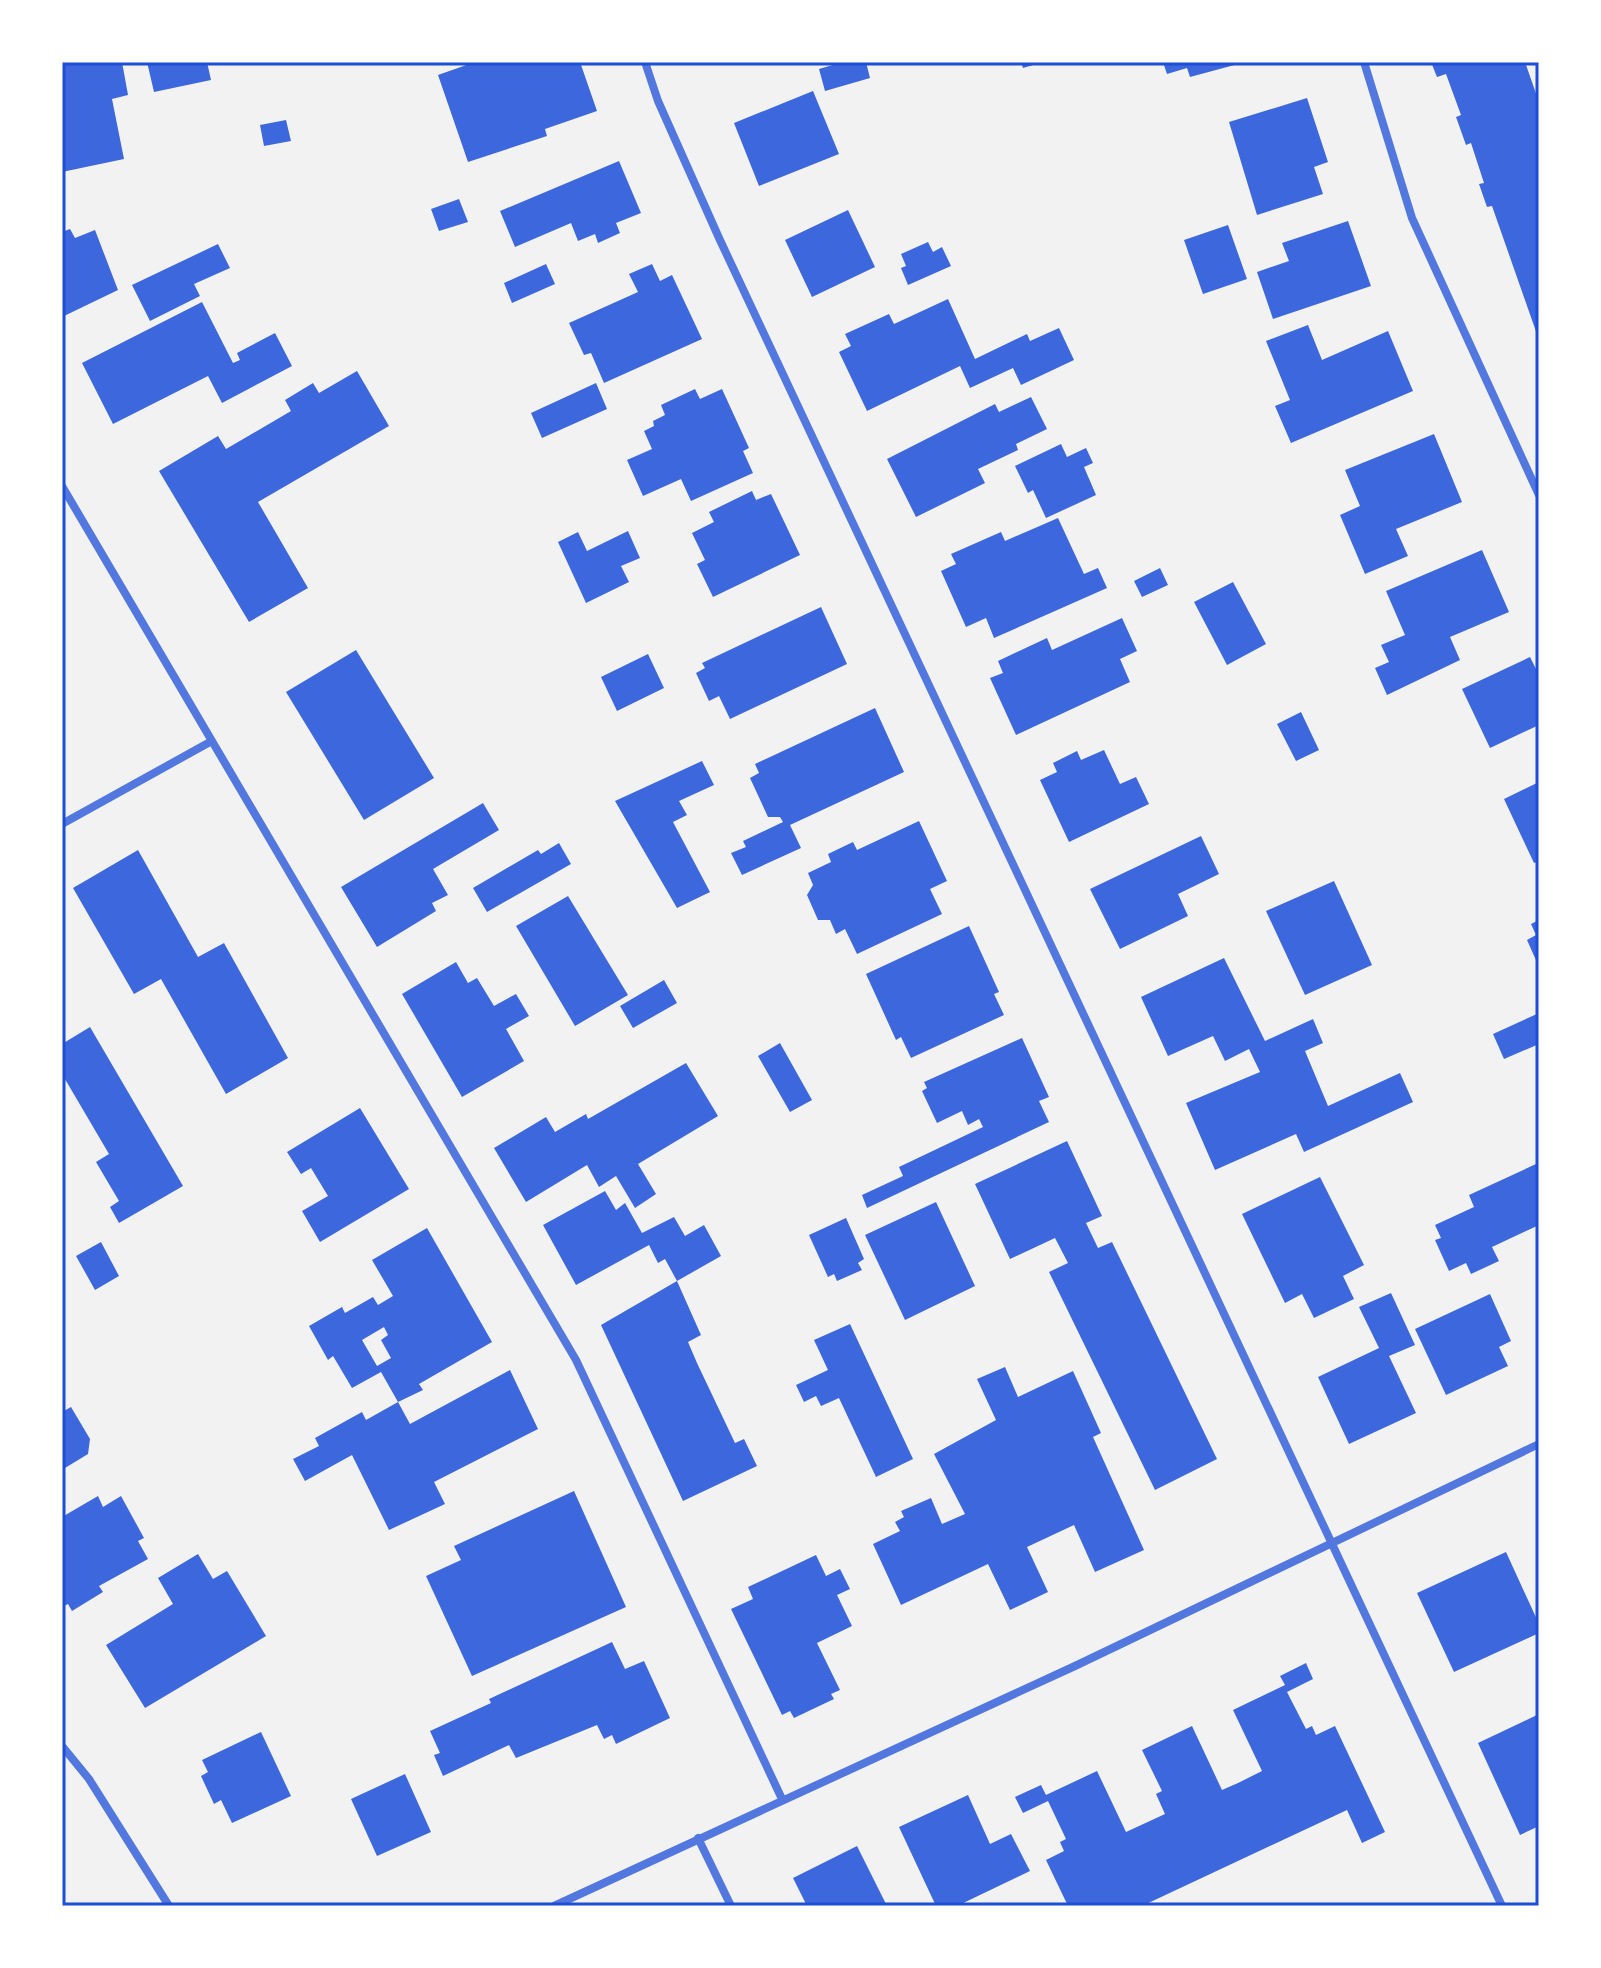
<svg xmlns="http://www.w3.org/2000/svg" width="1601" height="1968" font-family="Overpass,sans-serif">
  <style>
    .building { fill: #3d67dc; fill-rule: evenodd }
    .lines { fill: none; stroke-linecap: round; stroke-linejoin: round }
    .minor { stroke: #5277de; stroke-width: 8 }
    .neatline { fill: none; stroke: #1d4ed8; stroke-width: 3 }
  </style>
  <rect width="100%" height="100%" fill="#f2f2f2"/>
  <path class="building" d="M62 62H122L128 95 112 99 124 159 62 172Z
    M147 62H207L211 80 154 92Z
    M475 62H580L597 111 545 129 547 136 468 162 438 75Z
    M843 62H866L870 78 825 91 819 69Z
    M1021 62H1040V63L1023 68Z
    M1163 62H1242V63L1190 77 1187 68 1167 74Z
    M1431 62H1525L1539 102V340L1492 206 1487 207 1479 184 1484 183 1471 143 1466 145 1456 117 1461 115 1446 74 1437 77Z
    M813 91 839 154 759 186 734 123Z
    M1307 98 1328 162 1314 167 1323 194 1257 215 1229 122Z
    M286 120 291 141 264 146 260 125Z
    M619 161 641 213 616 223 620 233 598 243 595 234 578 241 571 223 515 247 500 211Z
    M459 199 468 222 439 231 431 209Z
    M848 210 875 267 812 297 785 240Z
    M1348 221 1371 286 1273 319 1257 272 1289 261 1282 243Z
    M1228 225 1247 279 1203 294 1184 240Z
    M70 229 75 238 95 230 118 290 62 317V232Z
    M928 242 933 252 942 247 951 266 908 285 901 268 906 266 901 254Z
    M218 244 230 268 194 284 200 296 150 321 132 285Z
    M546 264 555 284 512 303 504 283Z
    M652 264 660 281 672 275 702 339 604 383 591 353 584 355 569 323 638 292 629 274Z
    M948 299 975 359 1027 334 1030 341 1059 328 1074 360 1021 385 1013 368 970 388 960 366 867 411 839 352 851 346 845 334 889 314 894 324Z
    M202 302 233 363 240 360 237 353 275 333 292 366 222 403 208 376 113 424 82 363Z
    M1308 325 1322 360 1388 331 1413 391 1291 443 1275 406 1290 400 1266 341Z
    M357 371 389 426 258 502 308 588 249 622 159 471 218 436 226 449 291 411 285 400 313 383 319 393Z
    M596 383 607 409 542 438 531 413Z
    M695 389 700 399 722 389 749 448 743 451 753 473 691 501 681 479 643 496 627 460 652 449 644 431 654 426 653 421 665 415 661 405Z
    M1031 397 1047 429 1016 444 1018 450 978 469 985 483 916 517 887 459 995 404 999 412Z
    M1434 434 1462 502 1396 529 1408 556 1365 574 1340 515 1360 506 1345 470Z
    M1061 444 1067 457 1086 448 1093 463 1084 467 1096 495 1046 518 1033 490 1028 493 1015 466Z
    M752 491 756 500 771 494 800 555 713 597 697 564 705 560 692 533 714 522 709 512Z
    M1058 518 1084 574 1098 568 1107 588 994 638 986 618 966 627 941 571 956 564 951 554 1001 532 1005 541Z
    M628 531 640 558 621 566 629 582 586 603 558 542 578 532 587 551Z
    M1482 550 1509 612 1450 637 1460 660 1387 695 1375 668 1389 662 1381 645 1405 635 1386 591Z
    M1160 568 1168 585 1142 597 1134 581Z
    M1233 582 1266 644 1227 665 1194 602Z
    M821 607 847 664 730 719 719 696 709 701 696 673 705 668 702 663Z
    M1122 618 1137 651 1120 659 1130 682 1016 735 990 678 1003 673 998 661 1047 638 1052 650Z
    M356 650 434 778 364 820 286 692Z
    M648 654 664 688 617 711 601 677Z
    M1530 657 1539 675V725L1490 748 1462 689Z
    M875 708 904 772 790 825 801 848 742 875 731 853 746 847 743 841 783 822 780 817H768L750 778 759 773 755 764Z
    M1301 712 1319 750 1296 761 1277 724Z
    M1104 750 1120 784 1136 777 1149 804 1069 842 1040 780 1057 772 1053 763 1077 751 1081 760Z
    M702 761 714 785 679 801 687 815 673 822 710 892 677 908 615 801Z
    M1539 782V861L1534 863 1504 799Z
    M483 803 499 830 433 869 448 895 432 903 436 911 377 947 341 887Z
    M919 821 947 881 930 889 942 914 857 954 845 929 836 934 830 920H818L807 895 813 885 808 873 831 862 828 854 853 842 857 850Z
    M1201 836 1219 874 1178 894 1188 916 1120 949 1090 889Z
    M559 843 571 864 487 912 473 888 538 850 541 854Z
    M138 850 198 957 224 943 288 1058 226 1094 161 979 134 994 73 888Z
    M1334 881 1372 965 1305 995 1266 911Z
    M568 896 628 995 575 1026 516 926Z
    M1539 920V967L1527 940 1536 935 1531 924Z
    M969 926 999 992 994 994 1004 1015 911 1058 901 1037 896 1040 866 974Z
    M1224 958 1265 1041 1313 1019 1323 1043 1305 1051 1328 1106 1400 1073 1413 1102 1304 1152 1296 1134 1215 1170 1186 1103 1260 1072 1249 1049 1225 1061 1213 1036 1168 1056 1141 997Z
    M456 962 468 983 477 978 494 1006 516 994 529 1016 506 1029 524 1061 462 1097 402 994Z
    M664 980 677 1003 633 1028 620 1006Z
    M1539 1013V1044L1504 1059 1493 1034Z
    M90 1027 183 1186 119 1223 110 1207 119 1201 96 1162 109 1154 62 1074V1044Z
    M1022 1038 1049 1097 1039 1101 1049 1122 867 1208 862 1195 903 1176 899 1167 983 1127 979 1119 968 1125 962 1111 937 1123 922 1091 927 1088 924 1082Z
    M780 1043 812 1100 790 1112 758 1056Z
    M686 1063 718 1116 638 1164 656 1194 635 1208 616 1176 599 1187 587 1165 526 1202 494 1148 546 1117 555 1132 586 1114 588 1119Z
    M360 1108 409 1189 320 1242 302 1211 328 1196 311 1168 301 1174 287 1152Z
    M1067 1141 1102 1216 1086 1223 1098 1248 1112 1242 1217 1459 1155 1490 1049 1272 1068 1263 1055 1238 1010 1259 975 1184Z
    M1536 1164 1539 1225 1492 1247 1499 1261 1471 1274 1466 1263 1449 1271 1435 1240 1441 1238 1435 1225 1474 1207 1469 1195Z
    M1320 1177 1364 1265 1343 1276 1354 1299 1314 1318 1302 1294 1285 1303 1242 1214Z
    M605 1191 616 1210 625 1203 642 1233 674 1217 685 1236 704 1225 721 1256 677 1281 665 1259 658 1263 649 1245 576 1285 543 1225Z
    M936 1202 975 1286 905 1320 865 1235Z
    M846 1218 864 1259 858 1263 862 1270 837 1281 834 1274 828 1277 809 1235Z
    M427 1228 492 1342 419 1384 423 1390 398 1402 381 1372 352 1388 333 1356 328 1360 309 1326 342 1307 345 1313 373 1297 378 1305 393 1296 372 1260ZM384 1327 388 1335 381 1340 391 1358 377 1366 362 1340Z
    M101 1242 119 1276 95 1290 76 1256Z
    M677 1281 701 1335 688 1342 697 1363 735 1443 744 1439 757 1466 683 1501 601 1325Z
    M1391 1293 1415 1345 1389 1356 1416 1413 1349 1444 1318 1377 1379 1348 1359 1307Z
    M1490 1294 1511 1341 1499 1347 1508 1366 1446 1395 1415 1329Z
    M850 1324 913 1459 876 1477 839 1398 821 1406 816 1396 804 1402 796 1385 828 1370 814 1340Z
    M1005 1367 1018 1397 1073 1371 1101 1433 1093 1437 1144 1550 1095 1572 1074 1525 1027 1547 1048 1592 1010 1610 988 1564 901 1605 873 1544 900 1531 895 1522 904 1517 901 1511 931 1498 942 1524 965 1514 934 1454 996 1420 977 1379Z
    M510 1370 538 1429 434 1482 445 1504 389 1530 352 1455 305 1481 293 1459 319 1446 315 1438 362 1412 366 1420 398 1402 410 1424Z
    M71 1407 90 1439 88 1454 65 1468 62 1461V1412Z
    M574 1491 626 1607 472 1676 426 1576 461 1560 454 1546Z
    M98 1496 103 1507 121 1496 144 1538 138 1541 148 1559 99 1586 103 1592 72 1611 68 1604 62 1607V1517Z
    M1506 1552 1539 1624V1633L1454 1672 1417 1593Z
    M198 1554 213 1579 227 1571 266 1636 145 1708 106 1645 173 1604 158 1578Z
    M816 1555 826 1576 840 1569 850 1589 837 1595 852 1626 817 1643 840 1690 831 1694 834 1699 794 1718 790 1711 782 1715 731 1609 753 1599 748 1587Z
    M612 1642 625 1669 644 1661 670 1718 616 1744 612 1735 604 1739 597 1725 516 1758 509 1745 443 1776 434 1755 440 1753 430 1731 491 1703 489 1699Z
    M1306 1663 1313 1679 1287 1692 1306 1729 1312 1726 1316 1735 1335 1726 1385 1832 1362 1843 1347 1810 1142 1906H1068L1046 1860 1064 1851 1060 1842 1066 1839 1048 1801 1023 1813 1015 1797 1041 1785 1046 1795 1097 1771 1126 1832 1165 1814 1156 1794 1162 1791 1142 1750 1192 1726 1222 1790 1238 1783 1262 1771 1233 1710 1285 1685 1280 1676Z
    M1539 1714V1826L1520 1835 1478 1743Z
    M261 1732 291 1796 232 1823 221 1800 214 1804 201 1776 208 1772 202 1760Z
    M405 1774 431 1832 377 1856 351 1799Z
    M968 1795 990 1844 1011 1834 1030 1871 957 1906H936L899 1827Z
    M857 1846 887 1906H807L793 1878Z"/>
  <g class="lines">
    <path class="minor" d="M645 62 658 101 719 238 1502 1906
      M1364 62 1412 218 1539 495
      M62 486 576 1360 782 1799
      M62 824 210 742
      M62 1746 89 1779 169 1906
      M698 1838 731 1906
      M554 1906 1075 1666 1539 1444"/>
  </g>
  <rect width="1601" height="1968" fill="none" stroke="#ffffff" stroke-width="128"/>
  <rect x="64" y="64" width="1473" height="1840" class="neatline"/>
</svg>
